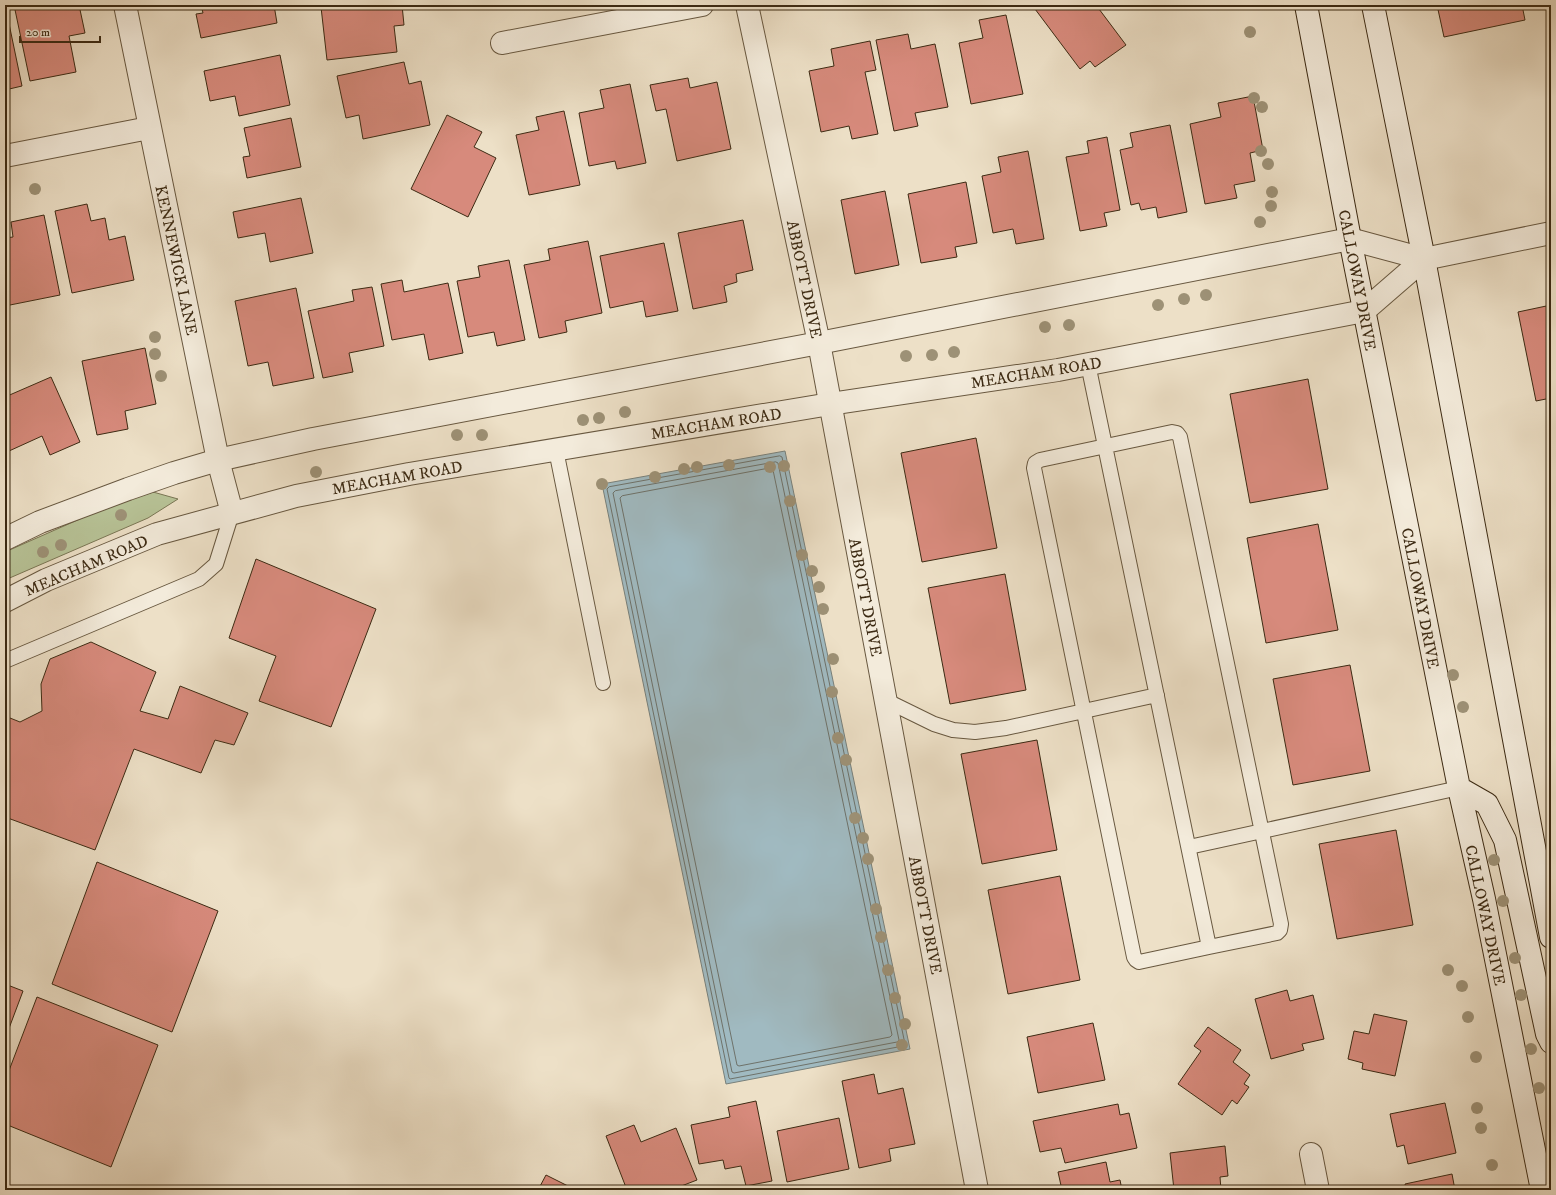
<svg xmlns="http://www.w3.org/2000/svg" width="1556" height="1195" font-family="'IM FELL DW Pica',serif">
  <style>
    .green { fill: #b7c296; stroke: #7a7654 }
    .water { fill: #a0bac1; stroke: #78807b }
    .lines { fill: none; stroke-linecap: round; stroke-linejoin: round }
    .shore { stroke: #6e726a; stroke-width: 1 }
    .building { fill: #d78a7c; stroke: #3c2a13 }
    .service-casing { stroke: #685840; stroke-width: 16 }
    .minor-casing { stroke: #685840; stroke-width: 24 }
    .tertiary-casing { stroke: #685840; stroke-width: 24 }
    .secondary-casing { stroke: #3c2a13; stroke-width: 24 }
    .service { stroke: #f3ebdb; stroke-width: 14 }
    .minor { stroke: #f3ebdb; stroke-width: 22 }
    .tertiary { stroke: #f3ebdb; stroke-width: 22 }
    .secondary { stroke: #f3ebdb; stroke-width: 22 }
    .tree { fill: #9d9176 }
    .labels { text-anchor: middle; stroke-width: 3; stroke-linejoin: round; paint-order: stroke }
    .street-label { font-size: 16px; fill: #3c2a13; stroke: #f3ebdb }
  </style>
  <rect width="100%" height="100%" fill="#ede0c7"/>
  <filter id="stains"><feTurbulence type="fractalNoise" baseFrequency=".005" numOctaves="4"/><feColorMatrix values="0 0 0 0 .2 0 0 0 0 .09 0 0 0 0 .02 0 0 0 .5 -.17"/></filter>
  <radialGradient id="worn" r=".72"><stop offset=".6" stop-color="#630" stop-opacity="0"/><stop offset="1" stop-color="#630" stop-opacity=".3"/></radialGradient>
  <path class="green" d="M153 492 178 499 148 518 5 580V552L107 507Z"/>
  <path class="water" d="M785 451 910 1049 726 1084 602 484Z"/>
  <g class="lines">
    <path class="shore" d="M780 456 782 457 905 1044 903 1046 730 1079 729 1078 607 489 609 487Z
      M776 462 778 463 899 1040 897 1042 734 1073 732 1072 613 493 615 491Z
      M771 468 773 470 892 1035 890 1037 739 1066 737 1065 620 498 622 496Z"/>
  </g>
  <path class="building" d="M14 5H79L85 33 69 36 76 72 30 81Z
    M201 5H274L277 23 201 38 196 14 203 13Z
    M337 5H402L404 25 394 26 397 52 327 60 321 7Z
    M1041 5H1096L1126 45 1095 67 1090 61 1080 69 1035 9Z
    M1437 5H1522L1525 20 1444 37Z
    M5 14H7L22 86 5 90Z
    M1006 15 1023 94 971 104 959 43 983 38 979 20Z
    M908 34 911 49 935 44 948 107 915 113 918 126 894 131 876 40Z
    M870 41 876 70 865 72 878 134 852 139 849 126 821 132 809 71 834 66 831 49Z
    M280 55 290 105 239 116 235 96 210 101 204 71Z
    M404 62 409 84 421 81 430 125 363 139 359 115 346 118 337 76Z
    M688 78 690 88 717 82 731 149 677 161 666 109 656 111 650 85Z
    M630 84 646 163 617 169 615 161 589 166 579 113 604 108 600 90Z
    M1253 96 1263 150 1250 153 1255 181 1234 185 1237 198 1205 204 1190 124 1221 117 1218 103Z
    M564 111 580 185 529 195 516 135 539 130 536 117Z
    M447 115 482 132 474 147 496 158 468 217 411 189Z
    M291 118 301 167 247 178 243 157 250 156 244 128Z
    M1170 125 1187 212 1158 218 1156 207 1141 210 1139 203 1131 205 1120 150 1133 147 1130 133Z
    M1107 137 1120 210 1104 213 1107 226 1080 231 1066 157 1089 153 1087 141Z
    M1028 151 1044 239 1016 244 1013 229 993 233 982 176 1001 172 998 157Z
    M966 182 977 243 955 247 957 257 921 263 908 194Z
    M885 191 899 265 855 274 841 200Z
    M301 198 313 253 270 262 265 233 238 238 233 212Z
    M87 204 91 221 105 218 109 240 125 236 134 280 72 293 55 211Z
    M44 215 60 295 5 306V238L13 237 11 222Z
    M743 220 753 270 736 274 737 282 724 286 727 302 693 309 678 233Z
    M588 241 602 313 565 321 567 332 539 338 524 265 550 260 548 249Z
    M664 243 678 311 646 317 643 301 610 308 600 256Z
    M509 260 525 340 497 346 494 332 468 337 457 281 480 277 478 266Z
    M402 280 404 292 448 283 463 353 429 360 424 334 392 340 381 284Z
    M372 287 384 346 349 353 353 372 323 378 308 311 354 301 352 290Z
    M296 288 314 378 273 386 268 362 248 366 235 301Z
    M1551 305V398L1536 401 1518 312Z
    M145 348 156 404 125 411 128 429 97 435 82 361Z
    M51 377 80 442 50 455 42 436 9 451 5 441V397Z
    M1308 379 1328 489 1250 503 1230 394Z
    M976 438 997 548 922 562 901 453Z
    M1318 524 1338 630 1266 643 1247 538Z
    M256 559 376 609 331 727 259 701 276 656 229 638Z
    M1005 574 1026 690 950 704 928 588Z
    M91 642 156 672 140 711 168 719 180 686 248 713 234 745 215 740 201 773 134 749 95 850 5 817V716L20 722 42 711 41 684 50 659Z
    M1350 665 1370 771 1293 785 1273 679Z
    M1037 740 1057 850 982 864 961 754Z
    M1396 830 1413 925 1337 939 1319 844Z
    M97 862 218 911 172 1032 52 984Z
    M1060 876 1080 980 1008 994 988 890Z
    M5 984 23 991 5 1039Z
    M1287 990 1290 1001 1313 995 1324 1039 1302 1044 1304 1050 1271 1059 1255 999Z
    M37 997 158 1045 111 1167 5 1124V1081Z
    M1374 1014 1407 1021 1395 1076 1362 1069 1363 1063 1348 1059 1354 1031 1369 1034Z
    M1093 1023 1105 1080 1038 1093 1027 1037Z
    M1208 1027 1241 1050 1233 1062 1250 1075 1244 1084 1249 1087 1237 1104 1232 1100 1222 1115 1178 1084 1201 1051 1194 1046Z
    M874 1074 878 1094 903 1088 915 1144 889 1149 891 1161 859 1168 842 1081Z
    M756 1101 772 1181 746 1186 741 1166 725 1169 723 1160 699 1164 691 1125 730 1117 728 1107Z
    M1445 1103 1456 1153 1408 1164 1404 1145 1397 1147 1390 1114Z
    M1118 1104 1120 1115 1129 1113 1137 1148 1065 1163 1061 1148 1040 1152 1033 1121Z
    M839 1118 849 1169 787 1182 777 1131Z
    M634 1125 641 1142 676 1128 697 1180 671 1190H627L606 1136Z
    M1225 1146 1228 1176 1220 1177 1221 1190H1174L1170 1153Z
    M1106 1162 1110 1182 1120 1180 1122 1190H1062L1058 1172Z
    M1452 1174 1455 1190H1406L1405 1184Z
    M546 1175 576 1190H538Z"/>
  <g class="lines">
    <defs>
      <path id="service" d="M1088 364C1128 558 1169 752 1209 947L1277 933 1280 930 1281 924 1180 437 1177 433 1172 432 1040 460 1035 463 1034 468 1134 957 1136 960 1139 962 1209 947
        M556 450 603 683
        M5 661 199 579 216 564 232 513
        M885 700 934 724 953 730 975 732 1006 728 1157 695
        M1189 847 1459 788"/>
      <path id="minor" d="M125 5 218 460 232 513
        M747 5 819 343 977 1190
        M502 43 702 5
        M5 156 149 128
        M1311 1154 1318 1190"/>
      <path id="tertiary" d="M5 539 40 522 128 489 174 473 218 460 313 439 819 343 1350 239 1424 259 1551 233
        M5 601 46 580 157 534 296 496 409 474 830 404 1058 370 1364 311 1424 259"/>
      <path id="secondary" d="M1306 5 1350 239 1459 788 1484 899 1542 1190
        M1373 5 1424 259 1551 937
        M1459 788 1487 804 1505 840 1547 1034 1551 1042"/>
    </defs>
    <use href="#service" class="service-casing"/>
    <use href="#minor" class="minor-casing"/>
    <use href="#tertiary" class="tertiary-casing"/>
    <use href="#secondary" class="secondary-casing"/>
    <use href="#service" class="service"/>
    <use href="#minor" class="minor"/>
    <use href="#tertiary" class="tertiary"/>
    <use href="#secondary" class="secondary"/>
  </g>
  <g class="tree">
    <circle cx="1250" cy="32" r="6"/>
    <circle cx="1254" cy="98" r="6"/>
    <circle cx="1262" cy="107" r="6"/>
    <circle cx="1261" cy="151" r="6"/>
    <circle cx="1268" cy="164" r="6"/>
    <circle cx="35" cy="189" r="6"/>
    <circle cx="1272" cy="192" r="6"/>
    <circle cx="1271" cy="206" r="6"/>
    <circle cx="1260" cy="222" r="6"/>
    <circle cx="1206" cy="295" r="6"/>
    <circle cx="1184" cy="299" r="6"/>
    <circle cx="1158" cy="305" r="6"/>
    <circle cx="1069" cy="325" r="6"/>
    <circle cx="1045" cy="327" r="6"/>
    <circle cx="155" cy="337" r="6"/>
    <circle cx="954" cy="352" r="6"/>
    <circle cx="155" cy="354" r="6"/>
    <circle cx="932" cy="355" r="6"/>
    <circle cx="906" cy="356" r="6"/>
    <circle cx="161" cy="376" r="6"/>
    <circle cx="625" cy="412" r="6"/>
    <circle cx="599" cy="418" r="6"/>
    <circle cx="583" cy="420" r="6"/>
    <circle cx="457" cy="435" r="6"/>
    <circle cx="482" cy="435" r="6"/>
    <circle cx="729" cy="465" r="6"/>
    <circle cx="784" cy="466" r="6"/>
    <circle cx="697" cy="467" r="6"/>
    <circle cx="770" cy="467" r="6"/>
    <circle cx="684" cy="469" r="6"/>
    <circle cx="316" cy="472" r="6"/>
    <circle cx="655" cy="477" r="6"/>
    <circle cx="602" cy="484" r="6"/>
    <circle cx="790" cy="501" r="6"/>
    <circle cx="121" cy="515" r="6"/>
    <circle cx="61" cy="545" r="6"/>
    <circle cx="43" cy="552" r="6"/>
    <circle cx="802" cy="555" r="6"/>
    <circle cx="812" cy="571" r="6"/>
    <circle cx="819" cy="587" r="6"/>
    <circle cx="823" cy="609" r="6"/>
    <circle cx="833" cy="659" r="6"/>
    <circle cx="1453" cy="675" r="6"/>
    <circle cx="832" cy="692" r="6"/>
    <circle cx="1463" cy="707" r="6"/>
    <circle cx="838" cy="738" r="6"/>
    <circle cx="846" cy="760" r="6"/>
    <circle cx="855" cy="818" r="6"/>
    <circle cx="863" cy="838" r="6"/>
    <circle cx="868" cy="859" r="6"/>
    <circle cx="1494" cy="860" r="6"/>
    <circle cx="1503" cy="901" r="6"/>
    <circle cx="876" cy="909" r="6"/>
    <circle cx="881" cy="937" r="6"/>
    <circle cx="1515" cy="958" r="6"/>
    <circle cx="888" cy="970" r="6"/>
    <circle cx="1448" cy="970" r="6"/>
    <circle cx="1462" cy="986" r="6"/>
    <circle cx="1521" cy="995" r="6"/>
    <circle cx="895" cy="998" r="6"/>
    <circle cx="1468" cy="1017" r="6"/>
    <circle cx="905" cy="1024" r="6"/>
    <circle cx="902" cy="1045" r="6"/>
    <circle cx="1531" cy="1049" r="6"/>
    <circle cx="1476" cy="1057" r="6"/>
    <circle cx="1539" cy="1088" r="6"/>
    <circle cx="1477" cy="1108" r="6"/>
    <circle cx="1481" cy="1128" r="6"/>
    <circle cx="1492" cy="1165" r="6"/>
  </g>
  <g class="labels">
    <g class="street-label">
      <text transform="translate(177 260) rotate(78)" y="6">KENNEWICK LANE</text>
      <text transform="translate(805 279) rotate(78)" y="6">ABBOTT DRIVE</text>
      <text transform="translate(1358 280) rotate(79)" y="6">CALLOWAY DRIVE</text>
      <text transform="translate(1036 372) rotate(-9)" y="6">MEACHAM ROAD</text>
      <text transform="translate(716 423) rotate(-9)" y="6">MEACHAM ROAD</text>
      <text transform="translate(397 477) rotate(-10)" y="6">MEACHAM ROAD</text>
      <text transform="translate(86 565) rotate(-23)" y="6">MEACHAM ROAD</text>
      <text transform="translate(866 597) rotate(79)" y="6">ABBOTT DRIVE</text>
      <text transform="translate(1421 598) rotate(79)" y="6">CALLOWAY DRIVE</text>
      <text transform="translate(926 915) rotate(79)" y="6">ABBOTT DRIVE</text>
      <text transform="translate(1486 915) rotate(78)" y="6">CALLOWAY DRIVE</text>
    </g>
  </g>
  <rect width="1556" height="1195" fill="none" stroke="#ede0c7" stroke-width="20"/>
  <rect x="6" y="6" width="1544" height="1183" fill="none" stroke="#3c2a13" stroke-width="2"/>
  <rect x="10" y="10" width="1536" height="1175" fill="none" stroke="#3c2a13"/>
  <path d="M20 36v6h80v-6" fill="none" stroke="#3c2a13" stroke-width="2"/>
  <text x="26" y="36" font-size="12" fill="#3c2a13" stroke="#f3ebdb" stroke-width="3" paint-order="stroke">20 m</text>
  <rect width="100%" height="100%" filter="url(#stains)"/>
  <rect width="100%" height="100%" fill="url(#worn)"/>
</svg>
